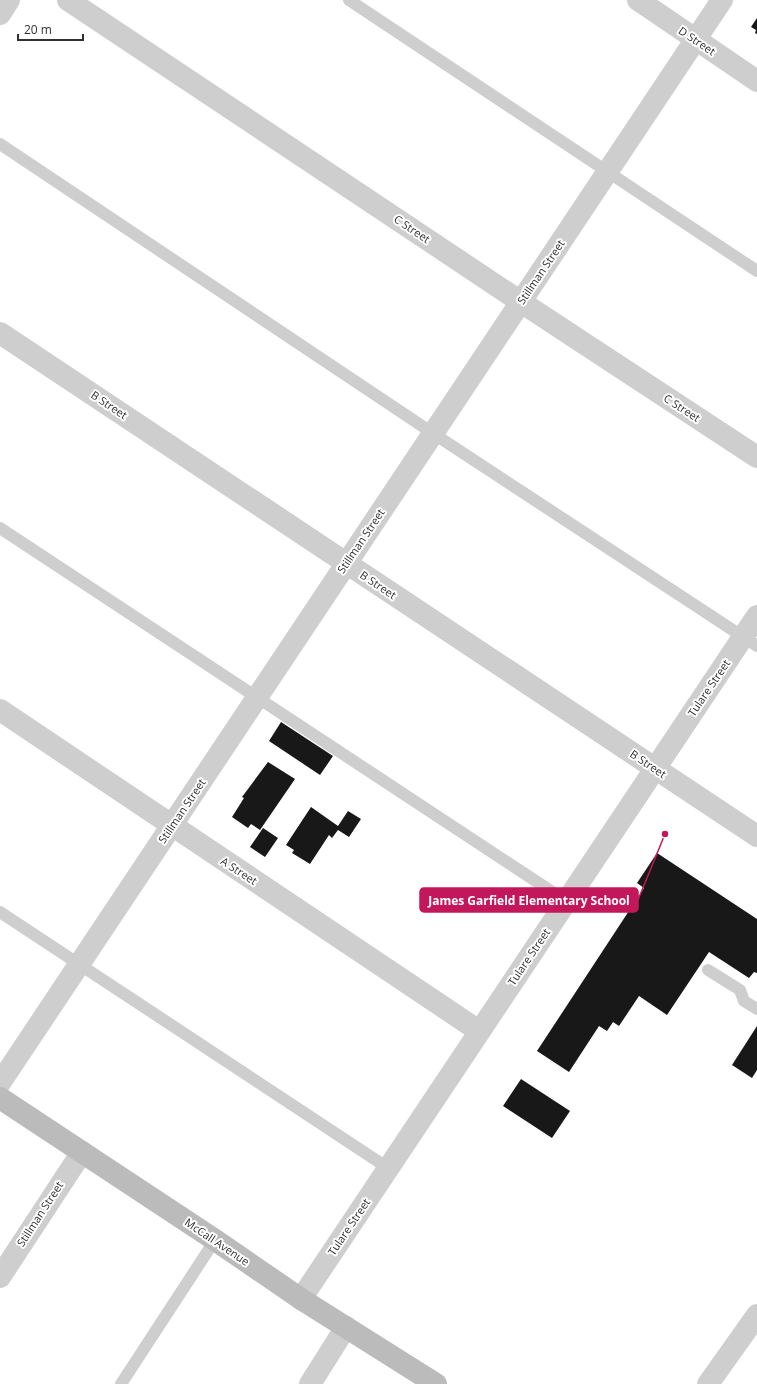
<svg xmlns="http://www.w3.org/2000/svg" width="757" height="1384" font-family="'Open Sans',sans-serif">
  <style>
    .building { fill: #181818 }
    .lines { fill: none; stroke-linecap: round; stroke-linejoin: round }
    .service { stroke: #cecece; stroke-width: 12 }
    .minor { stroke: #cecece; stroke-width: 22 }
    .secondary { stroke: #bbb; stroke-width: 22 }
    .labels { text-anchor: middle; stroke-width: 4; stroke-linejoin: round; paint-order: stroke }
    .street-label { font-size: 11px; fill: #313131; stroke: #fff }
    .leader { fill: none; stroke: #c2185b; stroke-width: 1.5 }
    .callout-dot { fill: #c2185b; stroke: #fff; stroke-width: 1.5 }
    .callout { fill: #c2185b; stroke: #c2185b; stroke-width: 1.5 }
    .callout-label { font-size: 12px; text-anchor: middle; font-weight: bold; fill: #fff }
  </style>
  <rect width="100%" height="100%" fill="#fff"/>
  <path class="building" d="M757 18V34L755 33 756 30 751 27Z
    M281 722 333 756 320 775 269 741Z
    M268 762 295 779 260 830 251 824 248 828 232 817 244 798 242 797Z
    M311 807 338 826 348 811 361 819 349 837 338 830 332 838 329 835 310 864 292 853 294 850 286 845Z
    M263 828 278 838 265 857 250 847Z
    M657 853 757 919V973L754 972 749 978 709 952 667 1015 639 996 619 1026 613 1022 607 1031 599 1026 569 1072 537 1051 644 888 637 883Z
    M757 1026V1070L752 1078 732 1065Z
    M521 1079 570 1111 552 1138 503 1106Z"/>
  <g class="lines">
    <path class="service" d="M349 0 757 271
      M0 144 434 434 757 646
      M0 528 566 901
      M0 912 388 1168
      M708 970 740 990 744 1001 757 1009
      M121 1384 215 1240"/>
    <path class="minor" d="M68 0 521 302 757 457
      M638 0 757 81
      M0 14 9 0
      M0 333 757 836
      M0 710 479 1031
      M0 1083 722 0
      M0 1277 82 1152
      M301 1299 757 616
      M310 1384 346 1327
      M708 1384 757 1315"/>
    <path class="secondary" d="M0 1098 215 1240 301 1299 436 1384"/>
  </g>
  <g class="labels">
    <g class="street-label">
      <text transform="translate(697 41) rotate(34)" y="4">D Street</text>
      <text transform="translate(412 229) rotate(34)" y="4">C Street</text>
      <text transform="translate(541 272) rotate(-56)" y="4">Stillman Street</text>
      <text transform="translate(109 405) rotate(34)" y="4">B Street</text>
      <text transform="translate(682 408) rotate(33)" y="4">C Street</text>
      <text transform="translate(361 541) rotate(-56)" y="4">Stillman Street</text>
      <text transform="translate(378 585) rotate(34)" y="4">B Street</text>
      <text transform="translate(709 688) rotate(-56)" y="4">Tulare Street</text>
      <text transform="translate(648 764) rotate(34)" y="4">B Street</text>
      <text transform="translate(182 811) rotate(-56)" y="4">Stillman Street</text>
      <text transform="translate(239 871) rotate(33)" y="4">A Street</text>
      <text transform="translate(529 957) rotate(-56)" y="4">Tulare Street</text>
      <text transform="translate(40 1214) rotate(-57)" y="4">Stillman Street</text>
      <text transform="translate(349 1227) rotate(-56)" y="4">Tulare Street</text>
      <text transform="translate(217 1242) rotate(34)" y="4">McCall Avenue</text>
    </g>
  </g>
  <path class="leader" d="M665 834L638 900"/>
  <circle class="callout-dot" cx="665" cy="834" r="4"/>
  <rect class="callout" x="420" y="888" width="218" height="24" rx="4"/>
  <g class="callout-label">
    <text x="529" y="905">James Garfield Elementary School</text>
  </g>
  <path d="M18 34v6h65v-6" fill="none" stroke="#313131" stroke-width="2"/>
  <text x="24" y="34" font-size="12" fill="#313131" stroke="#ffffff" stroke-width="3" paint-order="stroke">20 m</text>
</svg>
